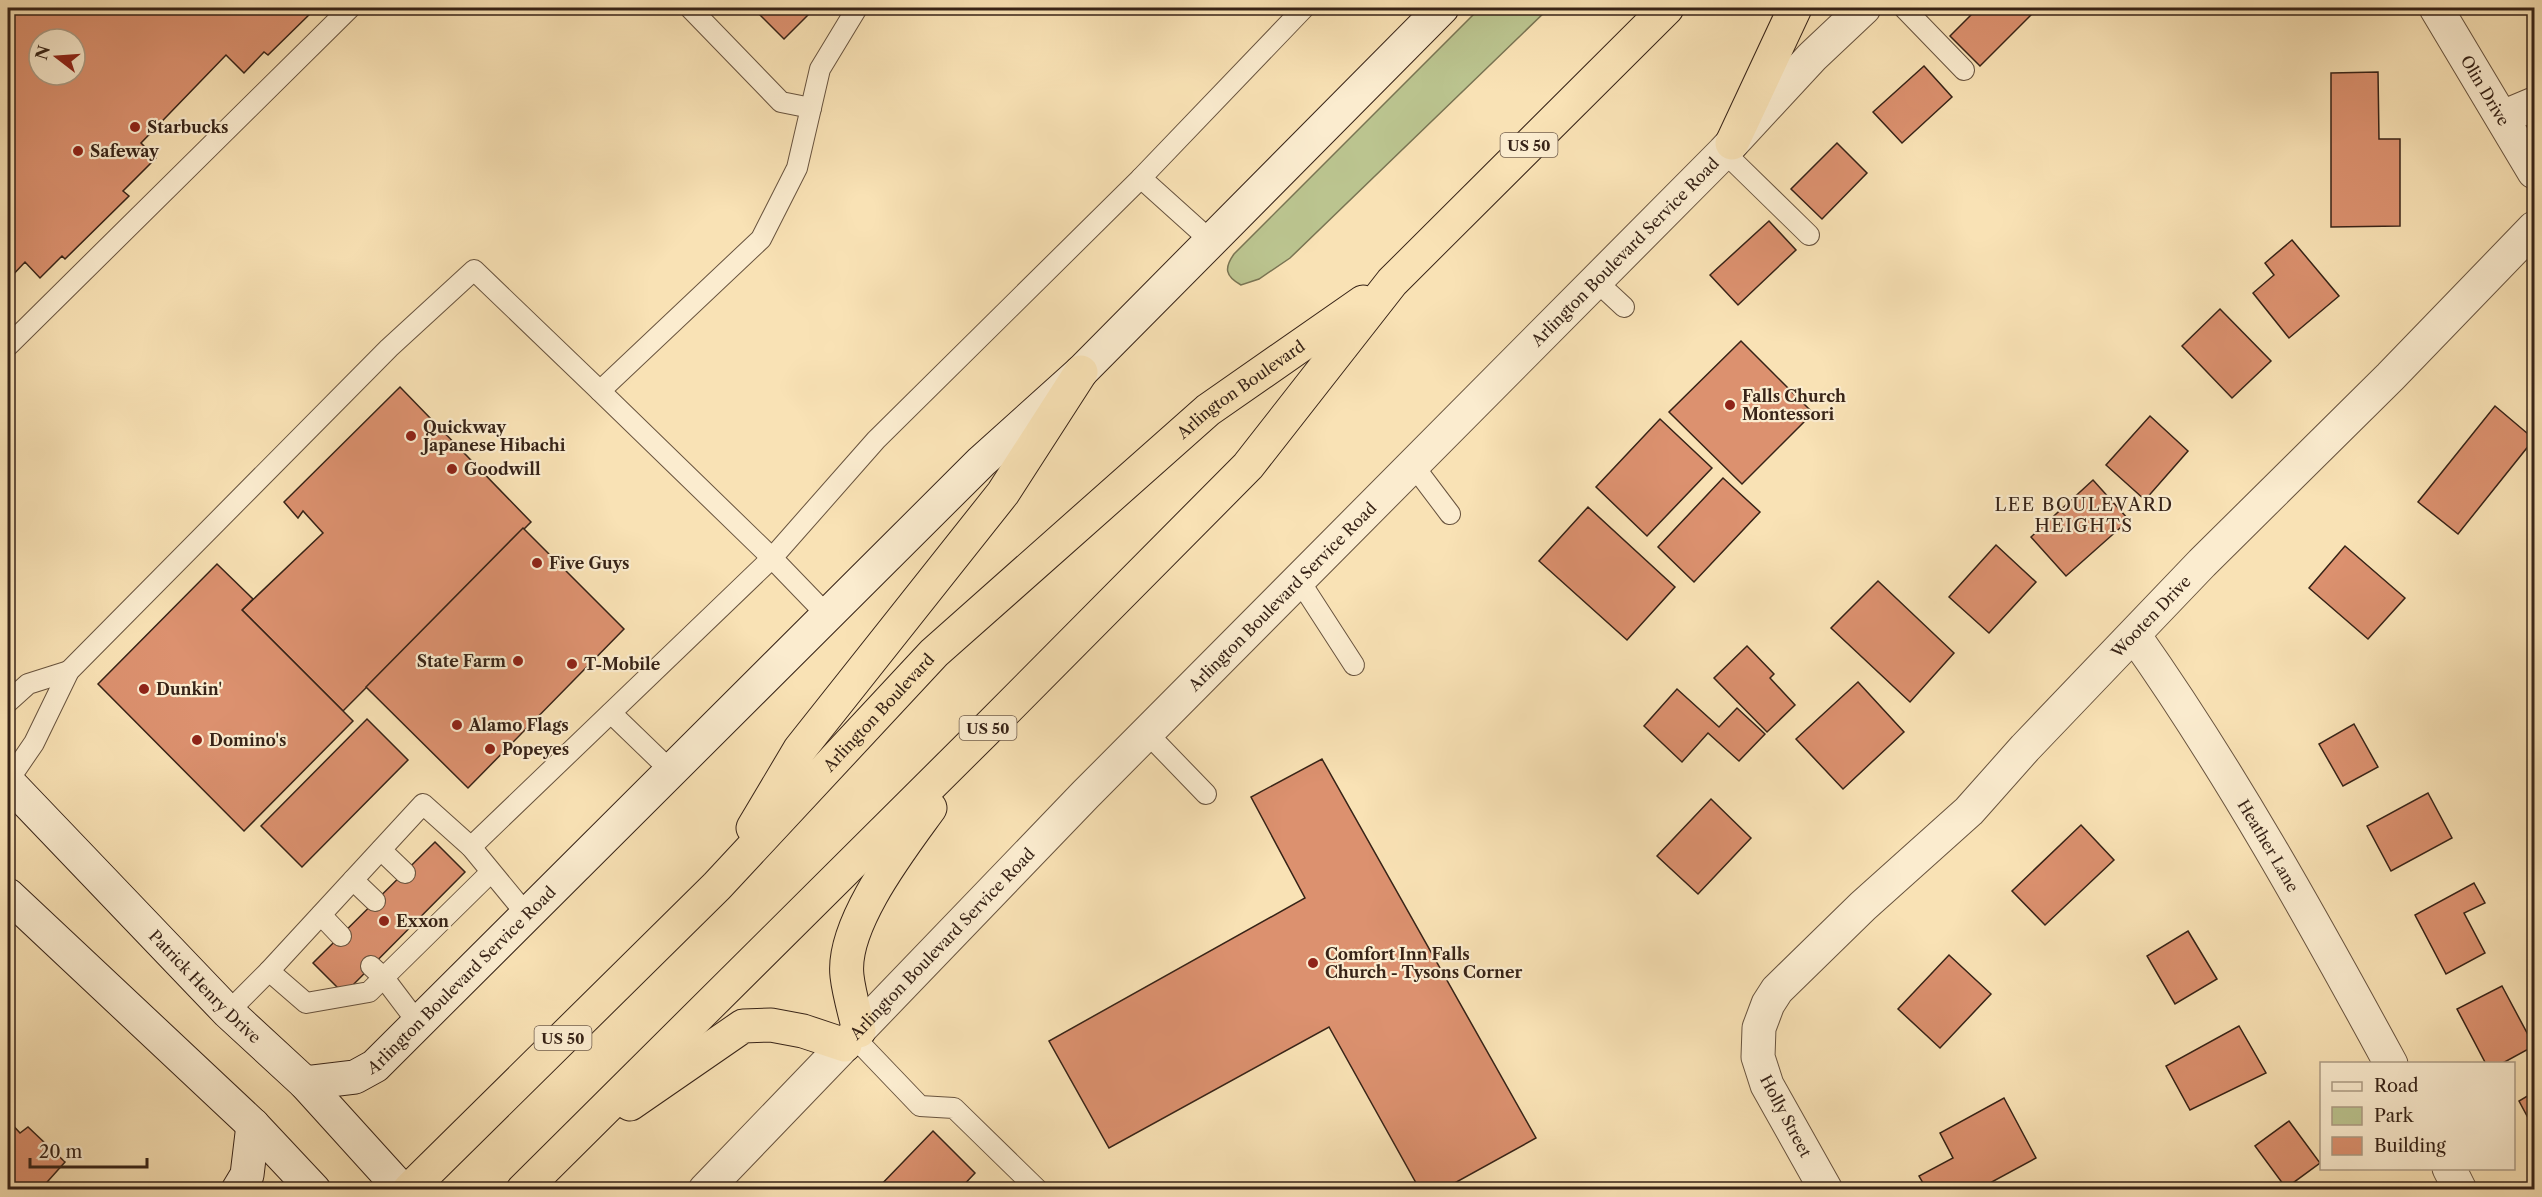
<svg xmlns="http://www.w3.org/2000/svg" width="2542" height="1197" viewBox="0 0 2542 1197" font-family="'Libre Caslon Text',serif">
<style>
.green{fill:#bbc48f;stroke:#797453;stroke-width:1.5}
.building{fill:#dc916f;stroke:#372317;stroke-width:1.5;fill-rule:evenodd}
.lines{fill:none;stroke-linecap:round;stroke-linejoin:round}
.lane-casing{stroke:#68533e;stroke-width:22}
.street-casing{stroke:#68533e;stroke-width:35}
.secondary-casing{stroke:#372317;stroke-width:35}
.highway-casing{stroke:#372317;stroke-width:35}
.lane{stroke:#fbeccf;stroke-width:20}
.street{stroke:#fbeccf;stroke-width:33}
.secondary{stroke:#fbeccf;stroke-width:33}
.highway{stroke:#f9e2b5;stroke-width:33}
.poi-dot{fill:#8f2418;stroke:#fbeccf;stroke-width:2}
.labels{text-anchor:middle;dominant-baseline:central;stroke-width:4.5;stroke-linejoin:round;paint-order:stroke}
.shield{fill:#fbeccf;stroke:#725f4e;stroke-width:1.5}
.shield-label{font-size:15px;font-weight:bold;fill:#372317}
.street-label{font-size:16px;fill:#372317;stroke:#fbeccf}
.poi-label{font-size:16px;font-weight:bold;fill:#372317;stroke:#fbeccf;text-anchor:start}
.neighbourhood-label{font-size:18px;letter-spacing:1.5px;fill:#372317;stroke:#fbeccf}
</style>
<rect width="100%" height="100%" fill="#f9e2b5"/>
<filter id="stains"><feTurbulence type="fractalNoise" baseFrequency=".00333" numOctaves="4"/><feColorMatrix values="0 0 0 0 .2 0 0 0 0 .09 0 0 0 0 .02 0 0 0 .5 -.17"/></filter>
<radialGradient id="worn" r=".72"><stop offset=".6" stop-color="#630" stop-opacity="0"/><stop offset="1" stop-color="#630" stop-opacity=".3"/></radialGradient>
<!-- green -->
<path class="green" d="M 1480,8 L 1549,8 L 1290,258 L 1259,279 L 1241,285 C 1225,276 1224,268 1234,254 Z"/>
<!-- building -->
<g class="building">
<path d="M 8,8 L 316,8 L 268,55 L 264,52 L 244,73 L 226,55 L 141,143 L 156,158 L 123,191 L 129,196 L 65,259 L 62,256 L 40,278 L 25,262 L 8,280 ZM 39,39 L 75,39 L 75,75 L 39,75 Z"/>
<polygon points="753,8 812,8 814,9 784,39"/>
<polygon points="1978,8 2038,8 1980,66 1950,36"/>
<polygon points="1924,66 1952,97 1902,143 1873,112"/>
<polygon points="2378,72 2379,139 2400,139 2400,226 2331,227 2331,73"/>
<polygon points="1837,143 1867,173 1822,219 1791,189"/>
<polygon points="1769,221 1796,250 1738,305 1710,275"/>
<polygon points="2292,240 2339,296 2289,338 2253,293 2274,275 2265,263"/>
<polygon points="2220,309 2271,361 2232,398 2182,346"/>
<polygon points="1741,341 1813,413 1742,484 1669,412"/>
<polygon points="400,387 531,522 343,711 242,610 323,533 303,511 298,518 284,502"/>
<polygon points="2495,406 2534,439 2458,534 2418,502"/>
<polygon points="2150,416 2188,451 2145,500 2106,465"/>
<polygon points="1660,419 1712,468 1647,536 1596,487"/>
<polygon points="1723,478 1760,512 1694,582 1658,547"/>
<polygon points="2093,480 2129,520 2066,576 2031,537"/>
<polygon points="1588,507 1675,587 1627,640 1539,561"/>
<polygon points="2534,527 2534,543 2528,530"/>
<polygon points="523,528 624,629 468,788 366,687"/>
<polygon points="1996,545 2036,582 1989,633 1949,597"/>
<polygon points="2345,546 2405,598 2368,639 2309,588"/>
<polygon points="217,564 253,599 242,610 353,721 244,831 98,684"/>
<polygon points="1878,581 1954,653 1910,702 1831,628"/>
<polygon points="1747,646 1774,674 1770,678 1795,705 1767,732 1714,678"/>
<polygon points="1858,682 1904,732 1843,789 1796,739"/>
<polygon points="1677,689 1719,727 1737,708 1765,734 1739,761 1708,733 1682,762 1644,726"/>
<polygon points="367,719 408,760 302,867 261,826"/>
<polygon points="2354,724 2378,767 2343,786 2319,744"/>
<polygon points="1322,759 1536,1138 1442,1190 1420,1190 1329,1027 1109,1148 1049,1041 1305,898 1251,797"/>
<polygon points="2428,793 2452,838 2391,871 2367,826"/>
<polygon points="1711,799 1751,838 1698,894 1657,856"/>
<polygon points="2081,825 2114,860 2045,925 2012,891"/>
<polygon points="435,842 465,872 344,994 313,963"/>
<polygon points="2474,883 2485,903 2464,913 2485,953 2446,974 2415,915"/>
<polygon points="2188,931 2217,979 2175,1004 2147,956"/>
<polygon points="1949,955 1991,994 1940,1048 1898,1009"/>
<polygon points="2502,986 2534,1046 2501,1064 2486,1064 2457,1009"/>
<polygon points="2239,1026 2266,1073 2190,1110 2166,1066"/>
<polygon points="2534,1092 2534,1129 2519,1101"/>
<polygon points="2004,1098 2036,1158 1977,1190 1927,1190 1919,1176 1953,1158 1940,1133"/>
<polygon points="8,1120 20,1133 28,1127 65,1162 40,1190 8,1190"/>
<polygon points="2289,1121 2320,1163 2286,1188 2255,1146"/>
<polygon points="933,1131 975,1173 959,1190 876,1190"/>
</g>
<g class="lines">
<!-- lane casing -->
<g class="lane-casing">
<g id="lane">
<polyline points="690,8 781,102 811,108"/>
<polyline points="1904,8 1964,70"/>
<polyline points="1724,152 1809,235"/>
<polyline points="1141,178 1211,241"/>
<polyline points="1596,281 1624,307"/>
<polyline points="8,346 350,8"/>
<polyline points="600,391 772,558 827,615"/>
<polyline points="1413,465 1450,514"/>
<polyline points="1299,580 1354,665"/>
<polyline points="8,702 28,684 69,671"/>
<polyline points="611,713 671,771"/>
<polyline points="1147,733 1206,794"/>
<polyline points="8,781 34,743 69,671 389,348 474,270 600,391 761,239 797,168 820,69 857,8"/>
<polyline points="471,847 772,558 876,440 1141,178 1304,8"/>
<polyline points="381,850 405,873"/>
<polyline points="491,872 369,992 306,1003 269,971 423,804 471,847 527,915"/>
<polyline points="353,880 375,901"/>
<polyline points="321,915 341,936"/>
<polyline points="371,966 384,978 418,1023"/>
<polyline points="228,1012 269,971"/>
<polyline points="853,1036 920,1106 954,1108 1038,1190"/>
</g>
</g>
<!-- street casing -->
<g class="street-casing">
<g id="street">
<path id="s1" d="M 2436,8 L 2534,172"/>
<polyline points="2503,117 2534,104"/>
<path id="s2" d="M 2134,635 C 2230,771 2311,917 2391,1064"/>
<polyline points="2449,1168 2460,1190"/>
<path id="s3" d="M 705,1190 L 1085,795 L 1724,152 L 1812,57 L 1864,8"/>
<path id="s4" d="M 1826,1190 L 1767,1085 L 1758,1057 L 1759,1028 L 1768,1004 L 1777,990 L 1863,906 L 1969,811 L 2025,748 L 2202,563 L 2390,377 L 2534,228"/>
</g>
</g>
<!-- secondary casing -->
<g class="secondary-casing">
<g id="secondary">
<path id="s5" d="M 8,782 L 228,1012 L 305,1083 L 402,1190"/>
<polyline points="8,895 253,1125 314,1190"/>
<path id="s6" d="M 305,1083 L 355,1077 L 375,1066 L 981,462 L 1081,372 L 1442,8"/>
<polyline points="238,1190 247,1175 253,1125"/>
</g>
</g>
<!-- highway casing -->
<g class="highway-casing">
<g id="highway">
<polyline points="1732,143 1795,8"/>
<polyline points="753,828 800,749 1003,493 1081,372"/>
<path d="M 859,1031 C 855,1013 849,994 847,976 C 841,925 901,848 930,808"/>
<polyline points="630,1104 743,1026 771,1025 803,1031 845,1045"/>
<path id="s7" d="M 409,1190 L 717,886 L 934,653 L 1208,410 L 1363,302"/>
<polyline points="523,1190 984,732 1248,466 1392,282 1667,8"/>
</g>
</g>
<!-- lane -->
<use href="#lane" class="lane"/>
<!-- street -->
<use href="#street" class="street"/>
<!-- secondary -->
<use href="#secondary" class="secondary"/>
<!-- highway -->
<use href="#highway" class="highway"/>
</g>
<!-- markers -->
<g class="poi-dot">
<circle cx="135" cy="127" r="6"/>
<circle cx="78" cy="151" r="6"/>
<circle cx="1730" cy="405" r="6"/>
<circle cx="411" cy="436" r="6"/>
<circle cx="452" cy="469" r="6"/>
<circle cx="537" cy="563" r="6"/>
<circle cx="518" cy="661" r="6"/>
<circle cx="572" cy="664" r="6"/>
<circle cx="144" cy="689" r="6"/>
<circle cx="457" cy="725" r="6"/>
<circle cx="197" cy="740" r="6"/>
<circle cx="490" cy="749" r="6"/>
<circle cx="384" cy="921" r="6"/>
<circle cx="1313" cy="963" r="6"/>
</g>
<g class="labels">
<!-- shield labels -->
<g class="shield">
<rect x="1500.5" y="133" width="57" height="24" rx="4.5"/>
<rect x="959.5" y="716" width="57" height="24" rx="4.5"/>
<rect x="534.5" y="1026" width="57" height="24" rx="4.5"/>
</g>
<g class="shield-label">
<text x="1529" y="145">US 50</text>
<text x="988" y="728">US 50</text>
<text x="563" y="1038">US 50</text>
</g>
<!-- street labels -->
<g class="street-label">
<text stroke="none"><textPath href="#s1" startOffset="96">Olin Drive</textPath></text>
<text stroke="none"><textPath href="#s3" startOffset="1314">Arlington Boulevard Service Road</textPath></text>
<text stroke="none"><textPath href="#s7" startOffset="1156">Arlington Boulevard</textPath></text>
<text stroke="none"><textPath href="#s3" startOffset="828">Arlington Boulevard Service Road</textPath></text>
<text stroke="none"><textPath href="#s4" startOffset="750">Wooten Drive</textPath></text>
<text stroke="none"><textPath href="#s7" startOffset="670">Arlington Boulevard</textPath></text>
<text stroke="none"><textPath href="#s2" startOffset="250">Heather Lane</textPath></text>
<text stroke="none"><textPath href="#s3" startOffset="342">Arlington Boulevard Service Road</textPath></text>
<text stroke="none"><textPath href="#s6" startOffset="195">Arlington Boulevard Service Road</textPath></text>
<text stroke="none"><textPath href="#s5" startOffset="284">Patrick Henry Drive</textPath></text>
<text transform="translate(1786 1116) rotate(62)">Holly Street</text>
</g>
<!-- poi labels -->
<g class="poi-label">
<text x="147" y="127">Starbucks</text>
<text x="90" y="151">Safeway</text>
<text x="1742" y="396">Falls Church<tspan x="1742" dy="18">Montessori</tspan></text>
<text x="423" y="427">Quickway<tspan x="423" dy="18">Japanese Hibachi</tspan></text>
<text x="464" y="469">Goodwill</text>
<text x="549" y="563">Five Guys</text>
<text x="506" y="661" text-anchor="end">State Farm</text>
<text x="584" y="664">T-Mobile</text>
<text x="156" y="689">Dunkin'</text>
<text x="469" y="725">Alamo Flags</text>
<text x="209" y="740">Domino's</text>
<text x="502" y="749">Popeyes</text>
<text x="396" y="921">Exxon</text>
<text x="1325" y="954">Comfort Inn Falls<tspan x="1325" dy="18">Church - Tysons Corner</tspan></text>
</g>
<!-- neighbourhood labels -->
<g class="neighbourhood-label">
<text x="2084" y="505">LEE BOULEVARD<tspan x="2084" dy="21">HEIGHTS</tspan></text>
</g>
</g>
<!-- margin -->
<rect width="2542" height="1197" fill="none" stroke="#f9e2b5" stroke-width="30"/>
<rect x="9" y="9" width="2524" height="1179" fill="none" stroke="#372317" stroke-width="3"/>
<rect x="15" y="15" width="2512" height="1167" fill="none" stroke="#372317" stroke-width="1.5"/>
<!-- legend -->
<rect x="2320" y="1062" width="195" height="108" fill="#fbeccf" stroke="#ad9c85" stroke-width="1.5"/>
<rect x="2332" y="1082" width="30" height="9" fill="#fbeccf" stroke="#ad9c85" stroke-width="1.5"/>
<text x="2374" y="1092" font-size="18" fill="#372317">Road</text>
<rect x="2332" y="1107" width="30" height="18" fill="#bbc48f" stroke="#ad9c85" stroke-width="1.5"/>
<text x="2374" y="1122" font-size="18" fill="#372317">Park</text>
<rect x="2332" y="1137" width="30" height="18" fill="#dc916f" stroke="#ad9c85" stroke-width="1.5"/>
<text x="2374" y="1152" font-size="18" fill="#372317">Building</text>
<!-- north arrow -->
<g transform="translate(57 57) rotate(287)"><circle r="28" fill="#fbeccf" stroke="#ad9c85" stroke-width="1.5"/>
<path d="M0-4.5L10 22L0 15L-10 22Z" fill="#8f2418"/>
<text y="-9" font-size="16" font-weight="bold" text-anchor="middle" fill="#372317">N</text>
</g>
<!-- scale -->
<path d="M30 1158v9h117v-9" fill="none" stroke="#372317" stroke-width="3"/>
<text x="39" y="1158" font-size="18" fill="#372317" stroke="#fbeccf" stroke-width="4.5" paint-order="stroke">20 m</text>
<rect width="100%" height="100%" filter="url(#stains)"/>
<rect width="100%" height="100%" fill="url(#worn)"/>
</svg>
